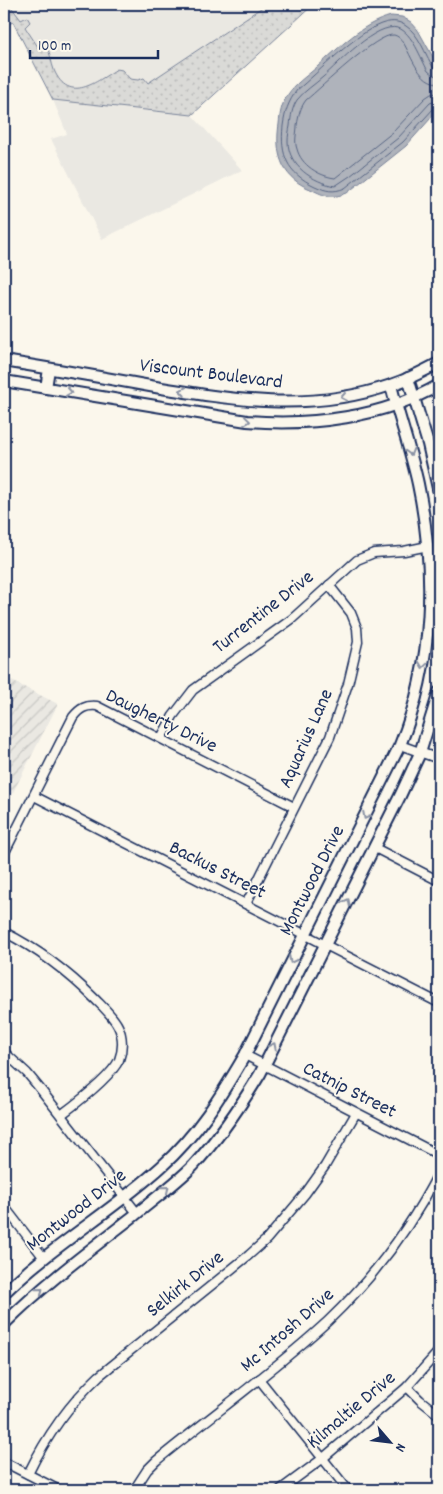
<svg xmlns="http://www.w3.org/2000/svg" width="443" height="1494" viewBox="0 0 443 1494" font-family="Dekko,sans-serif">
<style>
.built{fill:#eae8e2}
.industrial{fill:url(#industrial-furrows)}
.garden{fill:url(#garden-dots);stroke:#7a849a}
.water{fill:#afb3bb;stroke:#747e96}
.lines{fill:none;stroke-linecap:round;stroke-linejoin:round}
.shore{stroke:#566483;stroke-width:1}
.street-casing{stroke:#1b2f5e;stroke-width:11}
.secondary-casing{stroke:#1b2f5e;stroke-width:14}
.street{stroke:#fbf7ec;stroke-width:8}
.secondary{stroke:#fbf7ec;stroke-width:10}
.oneway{stroke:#8b93a5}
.labels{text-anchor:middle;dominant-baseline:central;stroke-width:4;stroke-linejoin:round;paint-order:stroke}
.street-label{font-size:20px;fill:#1b2f5e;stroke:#fbf7ec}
</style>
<defs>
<pattern id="industrial-furrows" width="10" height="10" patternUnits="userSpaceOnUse" patternTransform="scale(1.25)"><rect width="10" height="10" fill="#eae8e2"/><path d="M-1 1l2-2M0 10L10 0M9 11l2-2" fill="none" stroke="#c8c7c4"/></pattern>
<pattern id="garden-dots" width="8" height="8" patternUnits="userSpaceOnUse" patternTransform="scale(1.25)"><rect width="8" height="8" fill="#dadad7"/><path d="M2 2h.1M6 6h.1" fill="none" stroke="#babbbb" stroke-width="1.8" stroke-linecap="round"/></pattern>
</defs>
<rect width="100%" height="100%" fill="#fbf7ec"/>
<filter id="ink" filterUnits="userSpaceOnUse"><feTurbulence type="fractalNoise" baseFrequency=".02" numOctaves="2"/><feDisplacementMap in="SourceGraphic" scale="10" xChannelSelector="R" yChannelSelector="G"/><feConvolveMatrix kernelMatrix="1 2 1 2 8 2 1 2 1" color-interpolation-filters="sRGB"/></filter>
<g filter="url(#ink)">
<!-- built -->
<polygon class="built" points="4,4 314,4 192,115 242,170 102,239 51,139 67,134 53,100 13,22 4,26"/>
<!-- industrial -->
<polygon class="industrial" points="4,677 58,704 4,810"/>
<!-- garden -->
<path class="garden" d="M 4,4 L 9,4 L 21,20 L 27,17 L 30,22 L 25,27 L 40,50 L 45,46 L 47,47 C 51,55 51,62 54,70 C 69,105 97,81 117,69 L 122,70 L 130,79 L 138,80 L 144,78 L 148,83 L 267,4 L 314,4 L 192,115 L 53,100 L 13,22 L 4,26 Z"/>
<!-- water -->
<path class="water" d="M 391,16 L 402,17 L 411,22 L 418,30 L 439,68 L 439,109 L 406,146 L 347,193 C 329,200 324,195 308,188 C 280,176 275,151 279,124 C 280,114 281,105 287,96 C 294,84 307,76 317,67 C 340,47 361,24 391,16 Z"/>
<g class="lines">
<!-- shore -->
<g class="shore">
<path d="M 439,70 L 433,67 C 425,54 419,34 406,26 C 398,20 390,21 381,24 C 356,33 319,72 297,90 C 288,102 285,112 283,126 C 280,155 287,173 315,186 C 326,191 333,193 345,188 L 403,142 L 434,108 L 439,107"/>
<path d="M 439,76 L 433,75 L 428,71 C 421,59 412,32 398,28 C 376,22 338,64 323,77 C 314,85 304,91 297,100 C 292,108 291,116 290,126 C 289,131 288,136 288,141 C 288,166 313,182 335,186 L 350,176 L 398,138 L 430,103 L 439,100"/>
<path d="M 439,83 C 419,83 412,57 403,42 C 401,39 398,36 394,35 C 377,33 321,88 306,100 C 300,108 299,115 297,125 C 297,133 294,141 297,149 C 301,165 319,176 335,178 L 393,132 L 425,98 L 431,94 L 439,93"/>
</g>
<!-- street casing -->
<g class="street-casing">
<g id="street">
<polyline points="161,738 173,716 193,690 292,619 357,560 374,553 404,551 428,546"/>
<polyline points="400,745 439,759"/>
<polyline points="34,796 439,1003"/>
<polyline points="375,848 439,881"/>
<path d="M 4,854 L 73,717 C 80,708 86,705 97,706 L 294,807"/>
<polyline points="246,904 330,737 348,684 358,642 357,628 351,613 329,585"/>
<path d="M 4,932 C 38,949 69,973 96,1000 C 104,1008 113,1016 118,1026 C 123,1036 123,1049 119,1060 C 111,1077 77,1103 61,1115"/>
<polyline points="4,1052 27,1073 41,1090 137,1213"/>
<polyline points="245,1055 439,1155"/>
<polyline points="4,1206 44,1258"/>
<polyline points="259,1379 348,1490"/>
<polyline points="407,1387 420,1400 439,1415"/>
<polyline points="4,1462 59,1490"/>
<path d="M 28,1474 C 46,1437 69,1404 99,1376 L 249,1255 L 267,1239 L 305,1194 L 325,1166 L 356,1113"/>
<path d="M 134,1490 L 147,1470 L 156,1461 C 213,1414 274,1371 328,1321 C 373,1278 411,1227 439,1172"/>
<polyline points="280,1490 322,1459 407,1387 439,1351"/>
</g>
</g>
<!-- secondary casing -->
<g class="secondary-casing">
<g id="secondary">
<path d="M 4,361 C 53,369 101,377 150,386 C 232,400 309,413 391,385 C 407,380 424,371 439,363"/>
<polyline points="408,378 428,444 439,493"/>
<path d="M 4,381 L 247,421 C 312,426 382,418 439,385"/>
<polyline points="46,388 49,369"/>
<path d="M 4,1293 C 52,1246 111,1212 161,1167 C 197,1135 221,1096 245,1055 L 400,745 C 434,663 436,570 418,484 C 411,451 399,418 391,385"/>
<path d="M 4,1324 C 44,1284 90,1250 135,1215 C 154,1199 175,1184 193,1166 C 219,1138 240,1107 260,1074 L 400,796 L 420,753 L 439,692"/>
</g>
</g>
<!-- street -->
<use href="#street" class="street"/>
<!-- secondary -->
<use href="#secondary" class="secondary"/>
</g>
<!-- one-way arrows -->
<defs><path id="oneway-chevron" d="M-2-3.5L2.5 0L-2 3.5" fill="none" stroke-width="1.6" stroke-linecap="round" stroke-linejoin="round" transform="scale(1.25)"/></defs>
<g class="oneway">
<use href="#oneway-chevron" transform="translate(183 391) rotate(-170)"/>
<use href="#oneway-chevron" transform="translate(69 392) rotate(9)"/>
<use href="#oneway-chevron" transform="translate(344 397) rotate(170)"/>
<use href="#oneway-chevron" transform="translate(247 421) rotate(7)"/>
<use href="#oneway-chevron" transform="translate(410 452) rotate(75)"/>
<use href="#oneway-chevron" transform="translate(423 665) rotate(98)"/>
<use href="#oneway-chevron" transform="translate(366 816) rotate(117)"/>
<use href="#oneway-chevron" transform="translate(347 902) rotate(-63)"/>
<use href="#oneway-chevron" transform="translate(292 960) rotate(117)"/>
<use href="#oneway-chevron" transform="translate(273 1046) rotate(-63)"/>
<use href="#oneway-chevron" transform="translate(166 1189) rotate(-39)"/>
<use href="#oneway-chevron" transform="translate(40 1291) rotate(-40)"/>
</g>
</g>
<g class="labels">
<!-- street labels -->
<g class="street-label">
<text transform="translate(211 375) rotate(7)">Viscount Boulevard</text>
<text transform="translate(264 613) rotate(-38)">Turrentine Drive</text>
<text transform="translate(161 722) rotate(26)">Daugherty Drive</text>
<text transform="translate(307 739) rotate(-66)">Aquarius Lane</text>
<text transform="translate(217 871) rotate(27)">Backus Street</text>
<text transform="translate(313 881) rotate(-63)">Montwood Drive</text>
<text transform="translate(349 1091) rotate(27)">Catnip Street</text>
<text transform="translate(77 1211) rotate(-38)">Montwood Drive</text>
<text transform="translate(186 1285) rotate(-39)">Selkirk Drive</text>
<text transform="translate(288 1331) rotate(-41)">Mc Intosh Drive</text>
<text transform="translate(352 1411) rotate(-40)">Kilmaltie Drive</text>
</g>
</g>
<!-- margin -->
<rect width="443" height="1494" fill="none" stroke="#fbf7ec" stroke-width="20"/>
<rect x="10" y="10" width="423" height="1474" fill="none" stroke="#1b2f5e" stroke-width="2" filter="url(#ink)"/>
<!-- north arrow -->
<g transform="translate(390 1442) rotate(118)" stroke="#fbf7ec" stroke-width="4" paint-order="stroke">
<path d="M0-4L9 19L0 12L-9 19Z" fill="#1b2f5e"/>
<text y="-8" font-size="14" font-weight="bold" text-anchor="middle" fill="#1b2f5e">N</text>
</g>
<!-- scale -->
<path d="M30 50v8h128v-8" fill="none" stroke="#1b2f5e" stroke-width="2.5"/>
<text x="38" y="50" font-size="15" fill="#1b2f5e" stroke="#fbf7ec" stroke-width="4" paint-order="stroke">100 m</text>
</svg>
